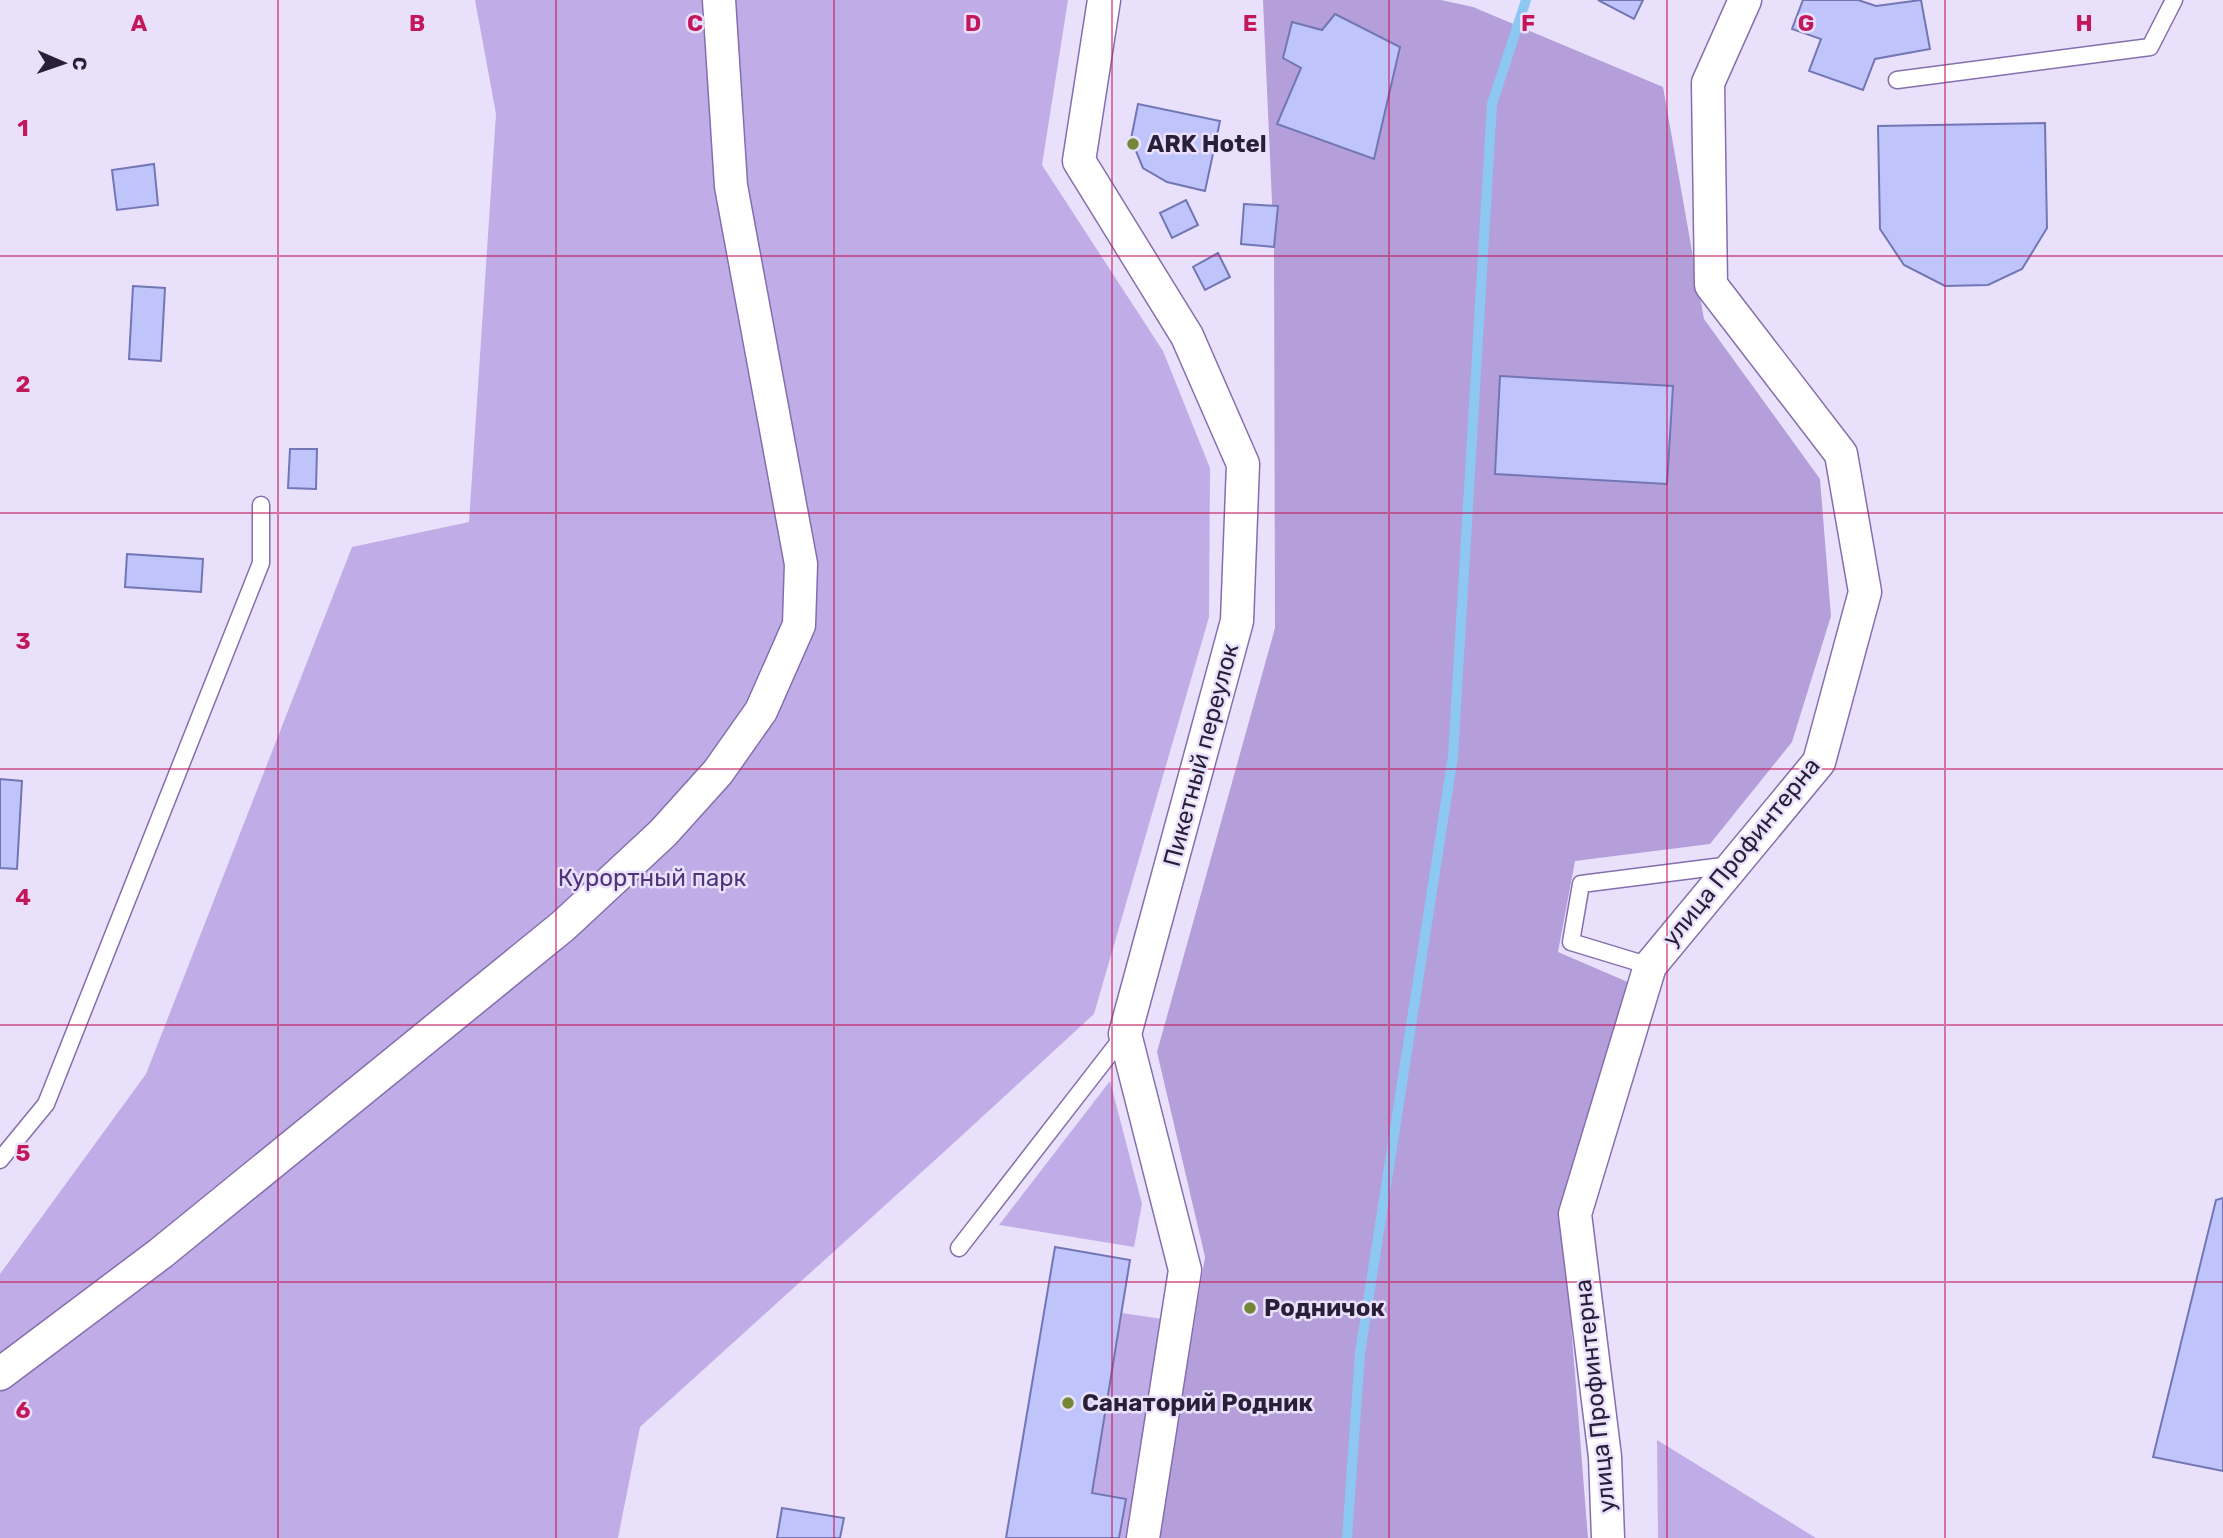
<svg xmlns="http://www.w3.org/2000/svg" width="2223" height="1538" viewBox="0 0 2223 1538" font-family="Rubik,sans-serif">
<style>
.green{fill:#c0ace6}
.forest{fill:#b49fda}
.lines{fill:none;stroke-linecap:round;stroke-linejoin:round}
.stream{stroke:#8dc8f2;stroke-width:10}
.building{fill:#bfc4fb;stroke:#7276b5;stroke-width:2}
.service-casing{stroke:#856ead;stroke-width:19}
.minor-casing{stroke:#856ead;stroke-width:35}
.service{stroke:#fff;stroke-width:16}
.minor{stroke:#fff;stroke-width:32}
.grid{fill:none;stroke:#c2185b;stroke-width:2;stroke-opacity:0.55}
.poi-dot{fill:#758636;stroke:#e9e1fc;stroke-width:2.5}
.labels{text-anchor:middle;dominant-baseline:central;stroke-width:5;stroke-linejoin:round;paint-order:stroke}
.poi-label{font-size:24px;font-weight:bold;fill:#291f39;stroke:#e9e1fc;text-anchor:start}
.street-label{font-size:24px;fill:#291f39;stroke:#e9e1fc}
.park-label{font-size:24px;fill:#51347a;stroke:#e9e1fc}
.grid-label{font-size:23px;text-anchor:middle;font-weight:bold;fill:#c2185b;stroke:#e9e1fc;stroke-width:5;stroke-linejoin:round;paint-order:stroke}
</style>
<rect width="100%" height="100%" fill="#e9e1fc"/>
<!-- green -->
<g class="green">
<polygon points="475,0 1068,0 1042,165 1163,351 1210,468 1209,617 1094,1014 945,1151 640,1427 618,1538 0,1538 0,1274 146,1074 352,547 469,522 496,114"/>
<polygon points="1110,1081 1142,1204 1134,1247 999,1225"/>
<polygon points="1122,1313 1162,1319 1127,1538 1119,1538 1126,1499 1092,1493"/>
<polygon points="1657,1440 1816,1538 1658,1538"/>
</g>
<!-- forest -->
<polygon class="forest" points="1263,0 1441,0 1473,7 1663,87 1704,319 1820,479 1831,616 1792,742 1710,844 1575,861 1558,952 1630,983 1562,1211 1588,1538 1159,1538 1205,1257 1157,1052 1275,628 1274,247"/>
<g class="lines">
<!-- stream -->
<polyline class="stream" points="1347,1538 1360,1353 1453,756 1492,104 1526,0"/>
</g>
<!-- building -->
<g class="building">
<polygon points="1598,0 1643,0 1634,19"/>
<polygon points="1803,0 1858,0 1876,6 1921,0 1930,49 1875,59 1863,90 1809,71 1821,39 1792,29"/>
<polygon points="1335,14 1400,47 1374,159 1277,124 1301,68 1283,58 1292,22 1322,30"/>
<polygon points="1138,104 1220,121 1205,191 1167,182 1143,168 1131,139"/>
<polygon points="2045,123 2047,228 2022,269 1988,285 1945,286 1904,265 1880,229 1878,126"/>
<polygon points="154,164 158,205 117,210 112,170"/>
<polygon points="1186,200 1198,225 1172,238 1160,213"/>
<polygon points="1244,204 1278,206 1274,247 1241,244"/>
<polygon points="1218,253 1230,277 1205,290 1193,267"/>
<polygon points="133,286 165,288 161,361 129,359"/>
<polygon points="1500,376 1673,386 1667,484 1495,474"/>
<polygon points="290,449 317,449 316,489 288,488"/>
<polygon points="127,554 203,559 201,592 125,587"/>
<polygon points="0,779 22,781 17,869 0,868"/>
<polygon points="2223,1198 2223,1471 2153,1457 2216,1200"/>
<polygon points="1055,1247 1130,1260 1092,1493 1126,1499 1119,1538 1006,1538"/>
<polygon points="782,1508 844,1518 840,1538 777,1538"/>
</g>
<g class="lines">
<!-- service casing -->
<g class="service-casing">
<g id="service">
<polyline points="1897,80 2150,47 2174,0"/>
<polyline points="1650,966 1571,942 1581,884 1731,865"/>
<polyline points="0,1160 46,1104 261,563 261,505"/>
<polyline points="959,1248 1125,1034"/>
</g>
</g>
<!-- minor casing -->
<g class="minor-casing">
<g id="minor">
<polyline points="1104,0 1079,161 1187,336 1243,464 1237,621 1125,1034 1185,1270 1143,1538"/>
<polyline points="0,1374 161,1253 563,926 663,833 718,772 761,711 799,625 801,564 731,186 719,0"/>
<polyline points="1608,1538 1605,1457 1575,1214 1650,966 1819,762 1865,592 1841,454 1711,285 1708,83 1745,0"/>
</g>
</g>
<!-- service -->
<use href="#service" class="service"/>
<!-- minor -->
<use href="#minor" class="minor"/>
</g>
<!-- grid -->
<path class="grid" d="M 278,0 L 278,1538M 556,0 L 556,1538M 834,0 L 834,1538M 1112,0 L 1112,1538M 1389,0 L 1389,1538M 1667,0 L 1667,1538M 1945,0 L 1945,1538M 0,256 L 2223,256M 0,513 L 2223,513M 0,769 L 2223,769M 0,1025 L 2223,1025M 0,1282 L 2223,1282"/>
<!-- markers -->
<g class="poi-dot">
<circle cx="1133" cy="144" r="7"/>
<circle cx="1250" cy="1308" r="7"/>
<circle cx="1068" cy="1403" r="7"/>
</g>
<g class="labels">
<!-- poi labels -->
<g class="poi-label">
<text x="1147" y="144">ARK Hotel</text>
<text x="1264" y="1308">Родничок</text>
<text x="1082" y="1403">Санаторий Родник</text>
</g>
<!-- street labels -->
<g class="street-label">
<text transform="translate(1201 755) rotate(-75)">Пикетный переулок</text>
<text transform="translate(1741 852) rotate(-51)">улица Профинтерна</text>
<text transform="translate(1595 1396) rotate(-96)">улица Профинтерна</text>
</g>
<!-- park labels -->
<g class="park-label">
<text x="652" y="878">Курортный парк</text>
</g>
</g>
<g class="grid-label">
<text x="139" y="31">A</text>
<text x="417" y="31">B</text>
<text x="695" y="31">C</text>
<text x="973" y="31">D</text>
<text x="1250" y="31">E</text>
<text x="1528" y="31">F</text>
<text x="1806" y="31">G</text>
<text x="2084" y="31">H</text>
<text x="23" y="136">1</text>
<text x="23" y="392">2</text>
<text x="23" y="649">3</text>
<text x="23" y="905">4</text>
<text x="23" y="1161">5</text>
<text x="23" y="1418">6</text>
</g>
<!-- north arrow -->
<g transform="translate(63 63) rotate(92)" stroke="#e9e1fc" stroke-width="5" paint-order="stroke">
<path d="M0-5L12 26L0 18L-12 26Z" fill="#291f39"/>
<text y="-10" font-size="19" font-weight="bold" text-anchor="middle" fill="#291f39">С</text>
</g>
</svg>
